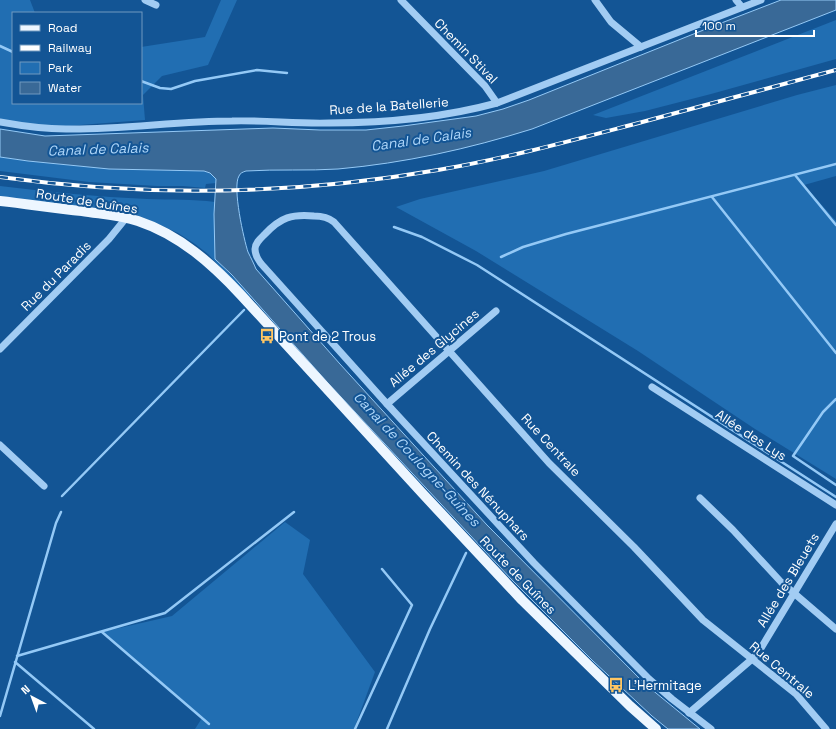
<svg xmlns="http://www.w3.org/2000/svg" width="836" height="729" viewBox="0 0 836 729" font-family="'Space Grotesk',sans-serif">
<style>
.green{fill:#216eb2}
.water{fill:#396997;stroke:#94c9f6}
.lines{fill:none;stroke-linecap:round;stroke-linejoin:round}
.stream{stroke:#94c9f6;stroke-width:2.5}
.minor{stroke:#a2ccf3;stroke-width:7}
.major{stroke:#edf6ff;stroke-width:10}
.rail-casing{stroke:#fff;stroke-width:4}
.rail{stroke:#135595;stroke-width:2.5;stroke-dasharray:8;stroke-linecap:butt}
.labels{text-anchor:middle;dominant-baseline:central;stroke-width:4;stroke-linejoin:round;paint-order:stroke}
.street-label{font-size:13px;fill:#fff;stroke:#135595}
.poi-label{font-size:13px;fill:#fff;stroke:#135595;text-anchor:start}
.water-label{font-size:14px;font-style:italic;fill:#aed6f9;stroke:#135595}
</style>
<rect width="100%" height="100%" fill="#135595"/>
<!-- green -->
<g class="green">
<polygon points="0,0 30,0 35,13 13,13 13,103 141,103 141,47 205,37 221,0 237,0 208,65 162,76 143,95 145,120 67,126 39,125 0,120"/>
<polygon points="836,20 836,59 711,94 645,111 606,118 593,115"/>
<polygon points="836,85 836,176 804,185 836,221 836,479 755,429 638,351 476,251 396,207 420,199 544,171 797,95"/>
<polygon points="0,157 28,161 109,169 204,171 210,173 217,179 216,183 206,184 205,188 183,186 157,186 89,182 0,171"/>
<path d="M 0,186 C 49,192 98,197 147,199 C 170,200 193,199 215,202 L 215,259 L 252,297 L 248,297 L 208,254 L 195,244 L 178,233 L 142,217 L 115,210 L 0,197 Z"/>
<polygon points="285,522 310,540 303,574 375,672 354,729 195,729 202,718 102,632 172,616"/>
</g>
<!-- water -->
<path class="water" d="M 781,0 L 836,0 L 836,10 L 532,129 C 468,149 405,163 338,169 C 308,171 277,169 246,171 C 243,172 240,173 239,176 C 232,187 244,240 248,252 C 251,258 254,264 256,269 L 340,364 L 487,525 L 645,684 L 700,729 L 668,729 L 652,716 L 593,661 L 512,580 L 327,382 L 232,275 L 215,259 L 214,214 L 216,179 L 210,173 L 204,171 L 109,169 L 28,161 L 0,157 L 0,129 L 45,136 L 273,128 L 320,130 L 366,130 L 403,126 L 476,116 L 503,109 L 529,100 L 711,27 Z"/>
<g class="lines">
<!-- stream -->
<g class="stream">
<polyline points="0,46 13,52"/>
<polyline points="141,81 160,88 171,89 195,81 257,70 287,73"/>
<polyline points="795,175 836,225"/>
<polyline points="712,197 836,353"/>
<polyline points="394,227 422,237 477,265 836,497"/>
<polyline points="501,257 523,247 566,234 836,164"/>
<polyline points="836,399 823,412 793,456 836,485"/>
<polyline points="62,496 244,310"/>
<polyline points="102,632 209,724"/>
<polyline points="17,656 165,613 294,512"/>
<polyline points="15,662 94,729"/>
<polyline points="0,716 56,523 61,512"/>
<polyline points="355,729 412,605 382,569"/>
<polyline points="387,729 430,629 466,553"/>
</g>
<!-- minor -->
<g class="minor">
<polyline points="145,0 156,5"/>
<polyline points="401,0 485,86 497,103"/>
<polyline points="595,0 611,22 641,47"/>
<polyline points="736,0 742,7"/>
<path d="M 0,122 C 22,126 44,129 66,129 C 121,130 177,121 232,121 C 264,120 297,124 329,123 C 385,123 442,118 497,103 L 761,0"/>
<polyline points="0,349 109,239 126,218"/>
<polyline points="652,387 836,505"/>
<polyline points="387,404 496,311"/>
<polyline points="0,445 44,486"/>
<polyline points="700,498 733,530 781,582 836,629"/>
<polyline points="689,713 751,660 758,653 836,524"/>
<path d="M 711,729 L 672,699 L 649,679 L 534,563 L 387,404 L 265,268 C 260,263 255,256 255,249 C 255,243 261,238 265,234 C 281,217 292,214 314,216 C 322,216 328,217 334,222 L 549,463 L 634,547 L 703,620 L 796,694 L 826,729"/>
</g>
<!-- major -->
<path class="major" d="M 0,201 C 27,204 54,208 82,211 C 100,214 120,215 138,221 C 180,235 212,264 241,295 L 423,494 L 522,600 L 630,706 L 656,729"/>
<!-- rail casing -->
<g class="rail-casing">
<path id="rail" d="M 0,177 C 145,197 294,195 438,170 C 509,158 577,139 646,121 C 709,104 773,87 836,70"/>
</g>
<!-- rail -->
<use href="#rail" class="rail"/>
</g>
<!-- icons -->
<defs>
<g id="bus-bare" transform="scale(1.2)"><path d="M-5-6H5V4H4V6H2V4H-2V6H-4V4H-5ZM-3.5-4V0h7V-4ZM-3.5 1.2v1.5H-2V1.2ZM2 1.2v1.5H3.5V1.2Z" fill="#ffc663" stroke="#135595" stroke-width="2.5" paint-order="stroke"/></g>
</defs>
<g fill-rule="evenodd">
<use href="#bus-bare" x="267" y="336"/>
<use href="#bus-bare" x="616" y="685"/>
</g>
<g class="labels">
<!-- street labels -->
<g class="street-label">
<text transform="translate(466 51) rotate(46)">Chemin Stival</text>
<text transform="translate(389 106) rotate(-4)">Rue de la Batellerie</text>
<text transform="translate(87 201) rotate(9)">Route de Guînes</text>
<text transform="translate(56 276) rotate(-45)">Rue du Paradis</text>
<text transform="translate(434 348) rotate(-40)">Allée des Glycines</text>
<text transform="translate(751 435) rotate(33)">Allée des Lys</text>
<text transform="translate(551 445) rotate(47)">Rue Centrale</text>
<text transform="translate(478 486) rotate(47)">Chemin des Nénuphars</text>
<text transform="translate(518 575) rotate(46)">Route de Guînes</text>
<text transform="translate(788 580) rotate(-59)">Allée des Bleuets</text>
<text transform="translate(782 670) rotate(40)">Rue Centrale</text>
</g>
<!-- poi labels -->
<g class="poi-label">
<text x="279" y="336">Pont de 2 Trous</text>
<text x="628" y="685">L'Hermitage</text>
</g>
<!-- water labels -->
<g class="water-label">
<text transform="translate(421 139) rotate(-8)">Canal de Calais</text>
<text transform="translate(98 149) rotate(-2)">Canal de Calais</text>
<text transform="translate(417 459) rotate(47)">Canal de Coulogne-Guînes</text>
</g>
</g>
<!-- legend -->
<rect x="12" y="12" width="130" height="92" fill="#135595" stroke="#7199bf"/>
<rect x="20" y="25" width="20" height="6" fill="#edf6ff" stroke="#7199bf"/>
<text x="48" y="32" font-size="12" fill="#ffffff">Road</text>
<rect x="20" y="45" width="20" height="6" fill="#ffffff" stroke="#7199bf"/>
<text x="48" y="52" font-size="12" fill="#ffffff">Railway</text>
<rect x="20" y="62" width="20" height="12" fill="#216eb2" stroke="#7199bf"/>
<text x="48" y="72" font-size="12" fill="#ffffff">Park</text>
<rect x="20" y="82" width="20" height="12" fill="#396997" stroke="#7199bf"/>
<text x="48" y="92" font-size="12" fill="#ffffff">Water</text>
<!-- north arrow -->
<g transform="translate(32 697) rotate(319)" stroke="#135595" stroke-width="3" paint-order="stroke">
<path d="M0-3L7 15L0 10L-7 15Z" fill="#ffffff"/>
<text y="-6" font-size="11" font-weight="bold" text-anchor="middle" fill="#ffffff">N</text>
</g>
<!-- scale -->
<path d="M696 30v6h118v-6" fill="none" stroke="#ffffff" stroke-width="2"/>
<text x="702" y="30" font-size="12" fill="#ffffff" stroke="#135595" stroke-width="3" paint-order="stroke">100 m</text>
</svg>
